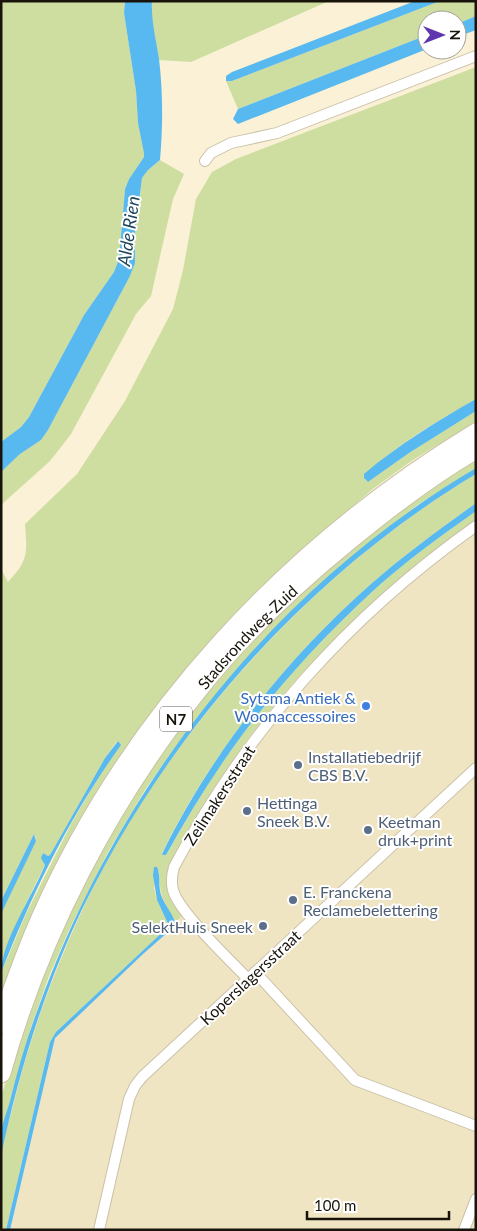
<svg xmlns="http://www.w3.org/2000/svg" width="477" height="1231" viewBox="0 0 477 1231" font-family="Lato,sans-serif">
<style>
.built{fill:#f0e5c3}
.green{fill:#cedea0}
.water{fill:#58b9f0}
.lines{fill:none;stroke-linecap:round;stroke-linejoin:round}
.street-casing{stroke:#cac1a8;stroke-width:12}
.highway-casing{stroke:#cac1a8;stroke-width:21}
.street{stroke:#fff;stroke-width:10}
.highway{stroke:#fff;stroke-width:19}
.shop-dot{fill:#3f7fe0;stroke:#fff;stroke-width:2}
.service-dot{fill:#5c6f8a;stroke:#fff;stroke-width:2}
.labels{text-anchor:middle;dominant-baseline:central;stroke-width:4;stroke-linejoin:round;paint-order:stroke}
.shield{fill:#fff;stroke:#5d5a54;stroke-width:1}
.shield-label{font-size:15px;font-weight:bold;fill:#18140b}
.street-label{font-size:16px;fill:#18140b;stroke:#fff}
.shop-label{font-size:16px;fill:#366cbe;stroke:#fff;text-anchor:end}
.service-label{font-size:16px;fill:#4e5e75;stroke:#fff;text-anchor:start}
.water-label{font-size:18px;font-style:italic;fill:#1d465d;stroke:#fff}
</style>
<rect width="100%" height="100%" fill="#faf1d6"/>
<!-- built -->
<polygon class="built" points="476,507 476,1230 8,1230 54,1037 171,927 158,893 281,682"/>
<!-- green -->
<g class="green">
<polygon points="1,1 125,1 124,13 136,91 138,123 144,146 144,157 129,179 125,189 119,259 114,272 84,315 29,417 21,427 1,442"/>
<polygon points="152,1 329,1 191,62 159,60 152,21"/>
<polygon points="440,1 476,1 476,16 457,24 457,20 427,20 427,35 238,109 226,81 232,81"/>
<path d="M 476,67 L 476,399 C 440,420 390,447 364,478 L 368,482 L 409,453 L 476,411 L 476,421 L 413,460 L 374,488 L 317,537 L 247,603 L 194,663 L 1,999 L 1,973 L 26,914 L 71,824 L 106,764 L 120,745 L 117,741 L 105,758 L 50,855 L 48,856 L 43,853 L 42,855 L 45,865 L 23,909 L 1,962 L 1,914 L 36,838 L 34,834 L 1,901 L 1,569 L 8,582 C 29,560 27,553 25,524 L 77,474 L 125,401 L 173,309 L 183,270 L 196,199 L 212,172 L 236,159 Z"/>
<polygon points="160,160 184,174 173,199 151,296 136,314 71,434 50,461 1,505 1,472 20,454 41,440 48,430 130,276 135,262 135,235 142,178 148,170"/>
<polygon points="476,459 476,468 416,506 327,578 198,716 170,754 145,790 108,852 69,930 49,976 31,1027 1,1134 1,1097 5,1084 15,1049 45,965 84,879 164,747 232,661 286,605 385,519"/>
<path d="M 476,474 L 476,503 C 440,529 404,555 371,584 C 287,658 211,753 162,853 L 166,855 C 187,819 208,782 232,749 C 273,691 322,638 374,590 C 406,561 441,536 476,511 L 476,521 C 383,586 288,675 226,771 C 218,784 213,799 206,812 C 194,838 181,864 168,890 L 172,900 L 183,915 L 176,921 C 163,903 159,891 159,870 L 154,888 L 157,900 L 169,926 L 56,1032 L 50,1042 L 6,1230 L 1,1230 C 1,1205 0,1179 1,1155 C 3,1140 8,1125 12,1110 C 20,1076 30,1044 41,1011 C 64,947 92,884 127,825 C 214,685 334,559 476,474 Z"/>
</g>
<!-- water -->
<g class="water">
<path d="M 125,1 L 152,1 C 151,21 156,39 159,59 C 163,92 163,126 160,160 L 148,170 L 142,178 L 135,234 L 135,263 L 130,276 L 48,430 L 41,440 L 20,454 L 1,472 L 1,442 L 21,427 L 29,417 L 84,315 L 114,272 L 119,259 L 125,189 L 129,179 L 144,157 L 144,153 L 138,123 L 136,91 L 124,13 Z"/>
<polygon points="415,1 440,1 232,81 226,81 226,76 232,72"/>
<polygon points="476,16 476,30 457,37 457,24"/>
<polygon points="427,35 427,49 238,124 233,119 238,109"/>
<path d="M 476,399 L 476,411 L 409,453 L 368,482 L 364,478 L 364,474 C 398,445 437,421 476,399 Z"/>
<path d="M 476,468 L 476,474 C 301,579 156,746 72,931 C 40,1003 17,1080 1,1156 C 1,1149 1,1142 1,1135 C 2,1123 7,1112 10,1101 C 18,1069 27,1037 39,1006 C 119,785 273,588 476,468 Z"/>
<path d="M 476,503 L 476,511 C 441,536 406,561 374,590 C 322,638 273,691 232,749 C 208,783 186,819 166,855 L 163,855 L 162,854 C 211,753 287,658 371,584 C 404,555 440,529 476,503 Z"/>
<path d="M 118,741 L 121,745 C 71,814 32,893 1,973 C 1,942 33,895 45,865 L 41,858 L 43,853 L 48,856 L 50,855 L 105,758 Z"/>
<polygon points="34,834 36,841 1,914 1,901"/>
<path d="M 154,867 L 157,867 C 161,876 158,886 161,895 C 165,906 174,915 176,925 L 143,954 L 55,1038 L 10,1230 L 6,1230 L 50,1042 L 56,1032 L 169,926 L 157,900 L 153,875 Z"/>
</g>
<g class="lines">
<!-- street casing -->
<g class="street-casing">
<g id="street">
<polyline points="205,161 211,153 231,143 277,133 476,56"/>
<polyline points="255,972 355,1080 476,1126"/>
<path d="M 247,978 C 230,960 178,911 173,890 C 171,882 172,874 174,867 C 246,731 350,615 476,526"/>
<polyline points="99,1230 129,1099 135,1086 142,1077 476,768"/>
<polyline points="464,1230 476,1199"/>
</g>
</g>
<!-- highway casing -->
<g class="highway-casing">
<g id="highway">
<path d="M 1,1024 C 13,988 26,952 41,918 C 131,716 287,548 476,433"/>
<path id="s1" d="M 1,1073 C 40,933 109,801 199,688 C 242,634 294,585 348,541 C 388,508 431,475 476,449"/>
</g>
</g>
<!-- street -->
<use href="#street" class="street"/>
<!-- highway -->
<use href="#highway" class="highway"/>
</g>
<!-- markers -->
<circle class="shop-dot" cx="366" cy="706" r="5"/>
<g class="service-dot">
<circle cx="298" cy="765" r="5"/>
<circle cx="247" cy="811" r="5"/>
<circle cx="368" cy="830" r="5"/>
<circle cx="293" cy="900" r="5"/>
<circle cx="263" cy="926" r="5"/>
</g>
<g class="labels">
<!-- shield labels -->
<rect class="shield" x="160" y="706.5" width="32" height="25" rx="4"/>
<g class="shield-label">
<text x="176" y="719">N7</text>
</g>
<!-- street labels -->
<g class="street-label">
<text stroke="none"><textPath href="#s1" startOffset="506">Stadsrondweg-Zuid</textPath></text>
<text transform="translate(219 795) rotate(-57)">Zeilmakersstraat</text>
<text transform="translate(250 977) rotate(-43)">Koperslagersstraat</text>
</g>
<!-- shop labels -->
<g class="shop-label">
<text x="356" y="697">Sytsma Antiek &amp;<tspan x="356" dy="18">Woonaccessoires</tspan></text>
</g>
<!-- service labels -->
<g class="service-label">
<text x="308" y="756">Installatiebedrijf<tspan x="308" dy="18">CBS B.V.</tspan></text>
<text x="257" y="802">Hettinga<tspan x="257" dy="18">Sneek B.V.</tspan></text>
<text x="378" y="821">Keetman<tspan x="378" dy="18">druk+print</tspan></text>
<text x="303" y="891">E. Franckena<tspan x="303" dy="18">Reclamebelettering</tspan></text>
<text x="253" y="926" text-anchor="end">SelektHuis Sneek</text>
</g>
<!-- water labels -->
<g class="water-label">
<text transform="translate(128 231) rotate(-82)">Alde Rien</text>
</g>
</g>
<!-- border -->
<rect width="477" height="1231" fill="none" stroke="#18140b" stroke-width="5"/>
<!-- north arrow -->
<g transform="translate(442 35) rotate(90)"><circle r="24" fill="#ffffff" stroke="#a3a19d"/>
<path d="M0-4L9 19L0 12L-9 19Z" fill="#5f36ae"/>
<text y="-8" font-size="14" font-weight="bold" text-anchor="middle" fill="#18140b">N</text>
</g>
<!-- scale -->
<path d="M307 1211v8h142v-8" fill="none" stroke="#18140b" stroke-width="2.5"/>
<text x="314" y="1211" font-size="15" fill="#18140b" stroke="#ffffff" stroke-width="4" paint-order="stroke">100 m</text>
</svg>
